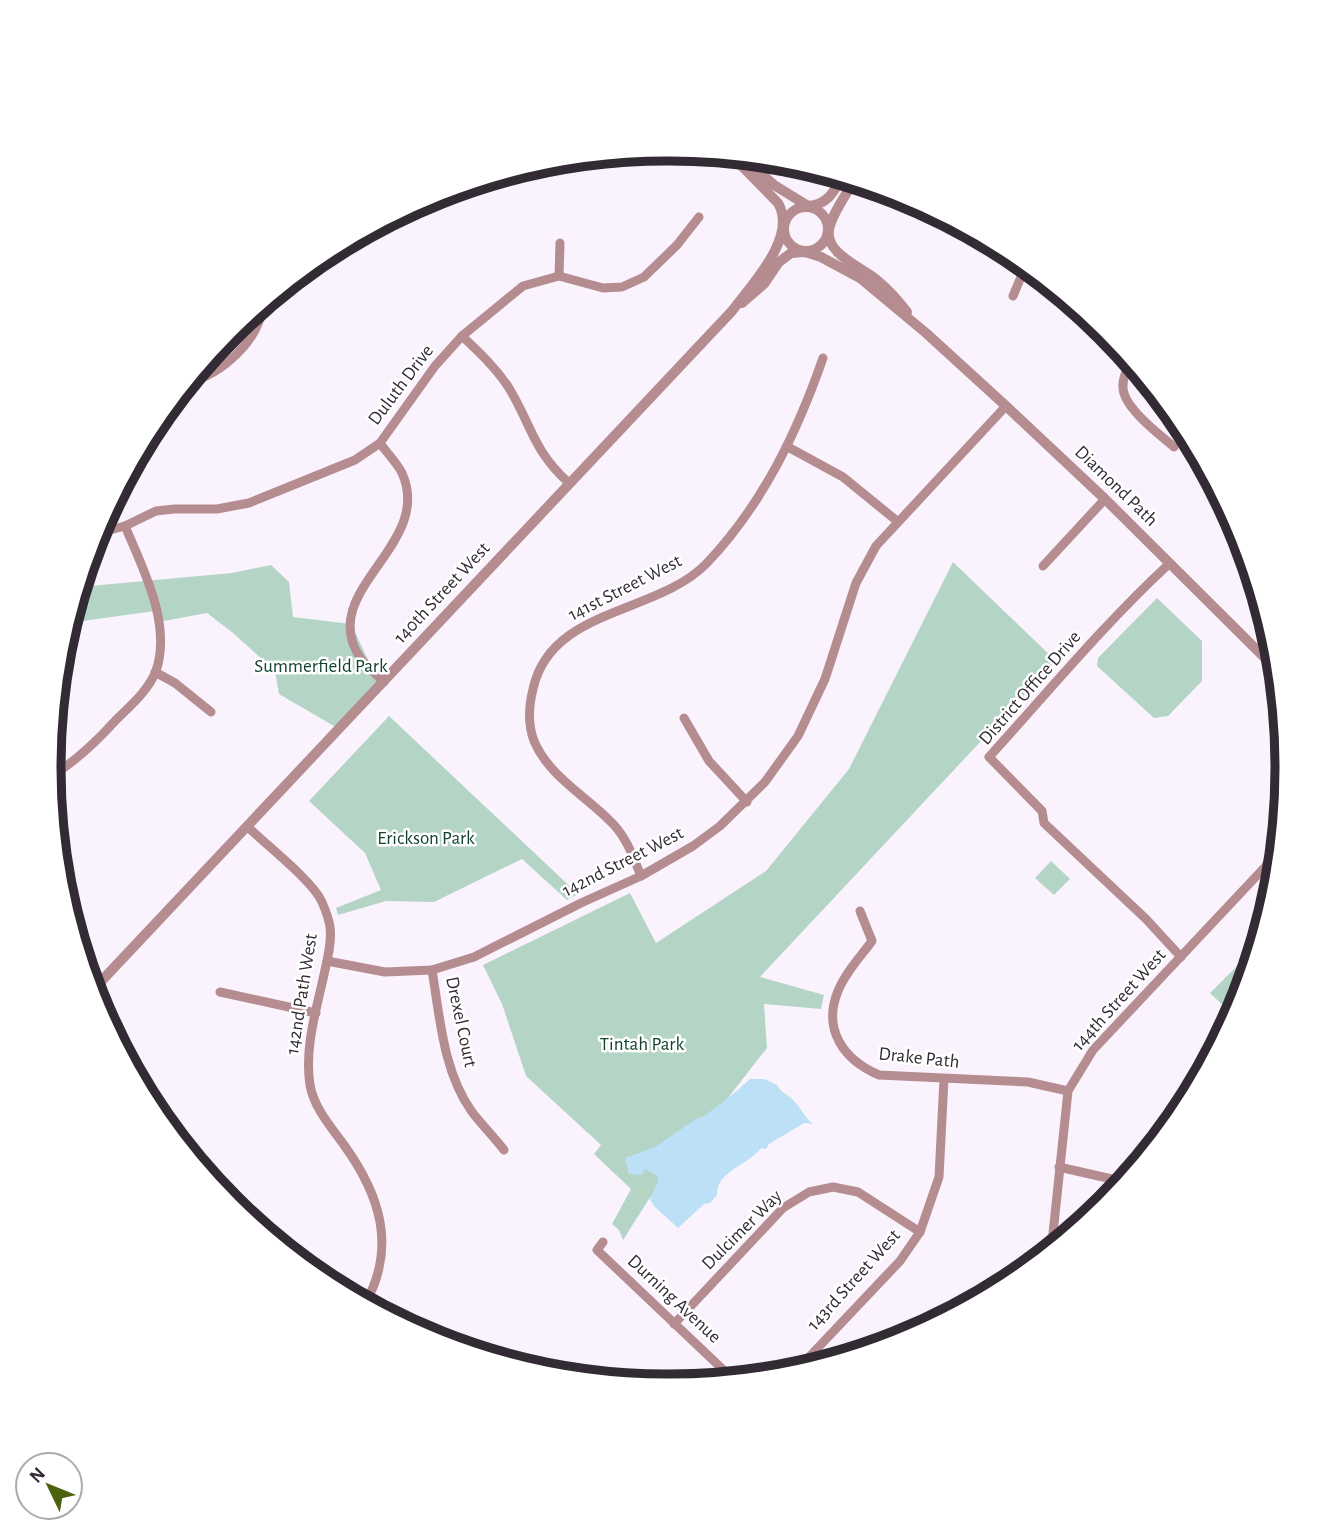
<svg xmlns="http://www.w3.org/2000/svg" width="1336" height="1535" viewBox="0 0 1336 1535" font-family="'Alegreya Sans',sans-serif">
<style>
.green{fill:#b4d5c5}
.water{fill:#bce0f5}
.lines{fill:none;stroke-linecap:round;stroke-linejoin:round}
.minor{stroke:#b58d90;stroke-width:9}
.tertiary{stroke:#b58d90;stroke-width:10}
.labels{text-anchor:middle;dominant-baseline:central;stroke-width:5;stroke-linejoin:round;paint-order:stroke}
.street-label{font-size:19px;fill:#322b34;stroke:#fff}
.park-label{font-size:19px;fill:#124330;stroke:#fff}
.rim{fill:none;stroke:#322b34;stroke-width:9}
</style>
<rect width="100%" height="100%" fill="#faf3fd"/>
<!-- green -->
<g class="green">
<polygon points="953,562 1056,661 760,977 824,995 821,1009 764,1004 767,1048 649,1199 623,1240 619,1230 612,1224 631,1189 594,1154 601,1145 526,1076 502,1004 483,965 630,893 656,943 766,871 849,769"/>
<polygon points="271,565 289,582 293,617 351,624 374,672 384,682 339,729 279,694 275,671 233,633 207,613 158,622 155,611 68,623 79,587 232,573"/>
<polygon points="1157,598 1202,641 1202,681 1168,716 1154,718 1097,666 1098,658"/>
<polygon points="389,716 578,894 567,900 522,859 434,902 386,901 338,915 336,908 381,890 365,853 309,801"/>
<polygon points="1051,861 1070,879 1054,895 1035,878"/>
<polygon points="1241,962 1250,971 1240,1005 1234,1016 1210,993"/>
</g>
<!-- water -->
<path class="water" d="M 750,1079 L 764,1079 L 777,1085 C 781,1093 788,1094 794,1101 C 802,1109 804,1117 813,1124 L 804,1123 L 769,1144 L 766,1149 L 761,1148 C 749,1165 716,1171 717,1195 L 710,1203 L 704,1204 L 678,1228 L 654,1206 L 650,1199 L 658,1181 L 658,1176 L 645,1169 L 641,1175 L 629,1174 L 625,1158 L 655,1147 L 699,1117 L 703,1117 C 719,1105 735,1093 750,1079 Z"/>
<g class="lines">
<!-- minor -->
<g class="minor">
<polyline points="559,276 560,243"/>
<polyline points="1013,296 1026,265"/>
<path d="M 462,336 C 479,352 496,368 509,388 C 532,426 533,451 569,483"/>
<path d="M 1131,361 C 1127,369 1122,379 1123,388 C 1124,408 1159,434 1174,447"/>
<path d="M 187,383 C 221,375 261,340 263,303"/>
<path d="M 380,443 C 387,453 397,463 402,473 C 435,546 314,591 361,659 C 367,667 376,674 384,682"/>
<polyline points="788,447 843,477 897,521"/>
<polyline points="95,534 125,526 156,511 174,509 217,509 249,503 355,460 380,443 435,366 462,336 523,286 559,276 603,288 622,287 644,277 677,245 699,217"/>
<path d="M 1170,563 C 1105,623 1048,692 989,757 L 1042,811 L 1044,823 L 1146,919 L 1181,957"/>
<polyline points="1043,566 1105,499"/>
<polyline points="155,672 175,683 211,712"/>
<polyline points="684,718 709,761 747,802"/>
<path d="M 50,777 C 75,762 96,742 115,721 C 130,706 148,691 156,671 C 172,624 143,569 125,526"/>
<polyline points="1284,797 1280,773 1285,743"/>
<path d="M 247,826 C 266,845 312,880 322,902 C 325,909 329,920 330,927 C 332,940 328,957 325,970 C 317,1008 304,1047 310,1085 C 314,1108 331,1127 344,1145 C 380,1195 397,1247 365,1304"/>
<path d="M 641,876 C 634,859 627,839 614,825 C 588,797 549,777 534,741 C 528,725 529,705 533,689 C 551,607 657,615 707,563 C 762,505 797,433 823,358"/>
<path d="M 860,911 L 872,941 C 861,956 845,973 838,991 C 822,1030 844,1060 879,1075 L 1028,1082 L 1068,1091"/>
<polyline points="327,961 385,972 432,970 474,957 581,903 641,876 693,846 720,826 765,782 798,736 825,679 856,583 876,546 1006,406"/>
<path d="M 432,970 C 440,1018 443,1071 472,1112 C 482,1125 494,1137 504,1150"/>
<polyline points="220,992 316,1013"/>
<polyline points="1059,1167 1125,1182"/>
<polyline points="603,1242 597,1250 734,1380"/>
<polyline points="1048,1252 1052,1243 1068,1091 1093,1050 1265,867 1279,845"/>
<polyline points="674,1324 783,1208 809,1192 833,1187 858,1192 920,1232"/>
<polyline points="794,1373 900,1261 920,1232 939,1177 944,1079"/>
</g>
<!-- tertiary -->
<g class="tertiary">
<path d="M 746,160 L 774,185 L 808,206 C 827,205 834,192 842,177"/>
<path d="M 854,180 C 847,194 831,215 829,230 C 825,254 862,267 877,280 C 888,289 898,300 907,312"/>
<circle cx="806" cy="229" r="22"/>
<polyline points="742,303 764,284 779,262 791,253 805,252 821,257 860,278 926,333 1006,406 1105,499 1277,670"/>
<path d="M 92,991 L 732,311 C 752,284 798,237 778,203 L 731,155"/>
</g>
</g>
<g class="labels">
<!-- street labels -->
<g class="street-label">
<text transform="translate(401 385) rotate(-53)">Duluth Drive</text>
<text transform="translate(1116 486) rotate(44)">Diamond Path</text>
<text transform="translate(625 588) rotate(-27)">141st Street West</text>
<text transform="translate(442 593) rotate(-47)">140th Street West</text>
<text transform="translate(1030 688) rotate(-49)">District Office Drive</text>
<text transform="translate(623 862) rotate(-27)">142nd Street West</text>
<text transform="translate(302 994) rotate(-81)">142nd Path West</text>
<text transform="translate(1119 1000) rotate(-48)">144th Street West</text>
<text transform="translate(461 1022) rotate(78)">Drexel Court</text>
<text transform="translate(919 1058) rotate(6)">Drake Path</text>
<text transform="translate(742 1230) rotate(-45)">Dulcimer Way</text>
<text transform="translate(854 1280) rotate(-48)">143rd Street West</text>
<text transform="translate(674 1299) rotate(43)">Durning Avenue</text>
</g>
<!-- park labels -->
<g class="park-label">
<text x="321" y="666">Summerfield Park</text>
<text x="426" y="838">Erickson Park</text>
<text x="642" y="1044">Tintah Park</text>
</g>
</g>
<!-- crop -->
<path d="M0 0H1336V1535H0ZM667 161H669A606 606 0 0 1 1275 767V768A606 606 0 0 1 669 1374H667A606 606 0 0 1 61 768V767A606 606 0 0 1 667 161Z" fill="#fff" fill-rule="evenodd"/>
<path class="rim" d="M667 161H669A606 606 0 0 1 1275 767V768A606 606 0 0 1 669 1374H667A606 606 0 0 1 61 768V767A606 606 0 0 1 667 161Z"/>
<!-- north arrow -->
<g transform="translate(49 1486) rotate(313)"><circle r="33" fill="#ffffff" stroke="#adaaae" stroke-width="2"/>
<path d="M0-5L12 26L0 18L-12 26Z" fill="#4c620f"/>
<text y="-10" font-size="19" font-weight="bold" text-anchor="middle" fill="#322b34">N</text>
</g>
</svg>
